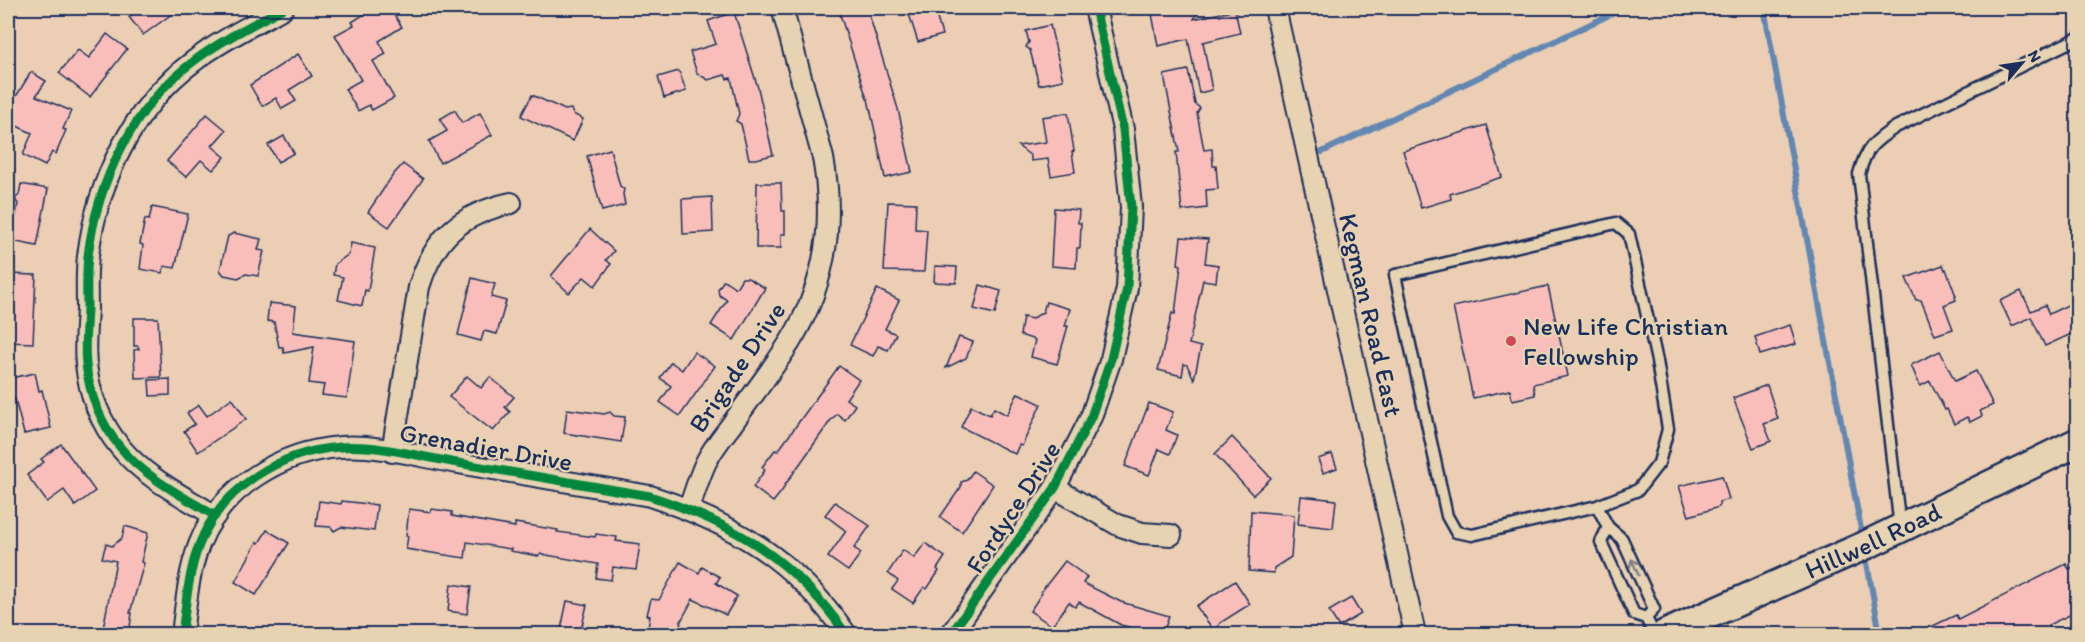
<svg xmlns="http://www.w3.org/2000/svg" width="2085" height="642" viewBox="0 0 2085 642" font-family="Itim,sans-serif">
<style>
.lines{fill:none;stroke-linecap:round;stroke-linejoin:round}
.stream{stroke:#6287b3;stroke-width:6}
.building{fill:#fabeba;stroke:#1b2f5e;stroke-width:1.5}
.lane-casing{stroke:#1b2f5e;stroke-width:15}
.street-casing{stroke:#1b2f5e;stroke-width:24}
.secondary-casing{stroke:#1b2f5e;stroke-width:32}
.lane{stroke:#e7d2b1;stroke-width:10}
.street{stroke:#e7d2b1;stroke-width:20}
.secondary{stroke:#e7d2b1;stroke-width:27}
.cycleway-casing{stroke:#e7d2b1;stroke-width:13}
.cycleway{stroke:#00873e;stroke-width:9}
.oneway{stroke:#818088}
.poi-dot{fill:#d1495b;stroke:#e7d2b1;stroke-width:2}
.labels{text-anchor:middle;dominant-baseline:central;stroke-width:4.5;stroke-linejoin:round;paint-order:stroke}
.street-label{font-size:26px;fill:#1b2f5e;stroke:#e7d2b1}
.poi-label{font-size:26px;fill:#1b2f5e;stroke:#e7d2b1;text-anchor:start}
</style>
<rect width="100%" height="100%" fill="#ebceb3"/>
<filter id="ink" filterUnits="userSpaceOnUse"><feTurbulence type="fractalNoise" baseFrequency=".0167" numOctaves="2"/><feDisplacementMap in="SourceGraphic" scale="12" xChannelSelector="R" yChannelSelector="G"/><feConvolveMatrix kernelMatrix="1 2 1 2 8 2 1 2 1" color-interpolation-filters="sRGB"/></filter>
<g filter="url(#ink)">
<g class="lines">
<!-- stream -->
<g class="stream">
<polyline points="1764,8 1861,529"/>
<polyline points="1322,152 1624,8"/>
<polyline points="1867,563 1880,634"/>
</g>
</g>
<!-- building -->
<g class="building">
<polygon points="142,8 180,8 143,35 129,17"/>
<polygon points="383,8 390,8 402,27 379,41 386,54 373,61 394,98 372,110 369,105 358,111 345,89 361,80 335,35 354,25 352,22 369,11 371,14"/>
<polygon points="838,8 867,8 898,109 912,172 885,178 868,99 867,99"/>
<polygon points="907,8 934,8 942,35 918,42"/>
<polygon points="1151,8 1200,8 1194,19 1235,10 1240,33 1203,42 1212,90 1199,93 1188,39 1158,46"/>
<polygon points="734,12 758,88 773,155 756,159 749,159 741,124 736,121 739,114 731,78 727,79 725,75 708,80 697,73 690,52 716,44 708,21"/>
<polygon points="1050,25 1063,80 1039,85 1030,50 1026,47 1029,42 1026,31"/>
<polygon points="107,34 127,49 90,97 59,73 78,50 89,58"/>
<polygon points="298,54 312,76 289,90 296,101 282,109 276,98 262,106 250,85"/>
<polygon points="1188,70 1195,104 1200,108 1197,113 1204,150 1212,149 1213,166 1216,166 1218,189 1206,190 1207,208 1182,211 1176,152 1179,152 1164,75"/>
<polygon points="679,71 686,91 664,98 658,77"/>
<polygon points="31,72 46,81 36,96 71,111 63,129 66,130 56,154 52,152 45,166 23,155 32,133 8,122 9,108"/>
<polygon points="532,95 565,110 571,109 573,114 583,119 573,141 521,116"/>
<polygon points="455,110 462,123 480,113 492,135 440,163 429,141 447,131 440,119"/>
<polygon points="1068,113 1074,151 1072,152 1075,172 1051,176 1048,159 1031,161 1031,156 1018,146 1046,142 1042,117"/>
<polygon points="207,114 226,130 212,146 225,157 213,170 201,160 186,177 167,161"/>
<polygon points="1486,125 1502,177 1450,194 1451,199 1421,208 1403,151"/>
<polygon points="284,136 294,153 278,162 268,145"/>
<polygon points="610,149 620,186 624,189 623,194 625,205 602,211 587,156"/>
<polygon points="403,164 423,179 389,227 368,212 393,175"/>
<polygon points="757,183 781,183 782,211 785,211 785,234 781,234 781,248 756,248"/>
<polygon points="21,184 48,189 37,246 11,241 18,204 15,199 19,195"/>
<polygon points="712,197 713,232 683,234 682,199"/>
<polygon points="888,202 916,203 915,229 927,230 924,272 884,271"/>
<polygon points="152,207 188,214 175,268 164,266 162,273 140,269 143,245 140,244 145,219 149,220"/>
<polygon points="1054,208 1079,210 1078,223 1081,223 1080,248 1077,248 1076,268 1051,266"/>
<polygon points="590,229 614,251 606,260 611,264 595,286 584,277 569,293 551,276"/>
<polygon points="234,233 261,239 258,250 264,251 258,276 246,274 238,278 224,275 220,270 228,236"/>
<polygon points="1181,237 1208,239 1205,263 1218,265 1216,282 1203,280 1189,344 1201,347 1194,379 1187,365 1184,364 1182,376 1158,370 1172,313 1175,314 1181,265 1178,264"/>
<polygon points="351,243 375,248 368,291 365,290 362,306 338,300 343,277 333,275 335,264 349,254"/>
<polygon points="1943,265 1945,270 1946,269 1956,296 1955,297 1956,300 1944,305 1953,329 1935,335 1921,300 1916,300 1906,278"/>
<polygon points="935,266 957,267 956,283 934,282"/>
<polygon points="8,274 36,275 33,343 8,342"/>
<polygon points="472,278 495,284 491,297 506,301 497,334 484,331 481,341 458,335"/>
<polygon points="742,278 748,278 765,288 734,340 711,325 727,300 719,295 718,289 724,280 736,288"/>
<polygon points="980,285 1001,291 995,314 974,309"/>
<polygon points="1548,286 1568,376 1533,384 1535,395 1512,400 1510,390 1473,398 1453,307"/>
<polygon points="877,289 899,300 885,329 896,334 888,350 878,346 873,356 850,345"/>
<polygon points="2021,291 2031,311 2045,305 2049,314 2078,300 2078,331 2045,346 2031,317 2012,326 2000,301"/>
<polygon points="1046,302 1070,309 1065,326 1068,326 1057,364 1031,357 1035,340 1020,335 1023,317 1032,319 1043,312"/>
<polygon points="269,303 296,306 293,332 355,341 347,398 322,395 324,385 309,383 314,347 284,353 283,347 279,347 274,322 267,321"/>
<polygon points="134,318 158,318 161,377 135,378 134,350 139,349 138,346 134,346"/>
<polygon points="1790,325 1796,344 1760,355 1755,337"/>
<polygon points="959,337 973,342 966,358 946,368"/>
<polygon points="1940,351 1955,381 1976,371 1993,405 1980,411 1982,416 1970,422 1967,417 1954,424 1947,409 1945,410 1930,381 1920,386 1911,365"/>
<polygon points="694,352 715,366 680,416 660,402 671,386 660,378 671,362 682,370"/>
<polygon points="839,366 859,380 846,399 855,405 845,420 837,414 831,420 785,485 782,491 773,502 753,487 765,470 762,467 775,450 778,451"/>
<polygon points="35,373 39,391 42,390 51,428 24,434 15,399 11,393 13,390 11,378"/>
<polygon points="467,376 481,388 490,377 514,397 505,407 510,412 493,431 449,397"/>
<polygon points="170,379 170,395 150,396 149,380"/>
<polygon points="1767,385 1778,419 1764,424 1771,441 1753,448 1733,398"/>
<polygon points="1018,393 1041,404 1022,446 1019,445 1015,454 961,427 971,406 990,415 994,408 1007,415"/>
<polygon points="232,398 246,419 198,452 184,431 195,424 187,413 199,405 207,416"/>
<polygon points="1149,403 1173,412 1166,430 1177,435 1170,454 1159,449 1149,475 1125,466"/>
<polygon points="567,409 604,414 610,412 614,416 625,417 621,442 564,433"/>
<polygon points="1232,437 1271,478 1253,495 1215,454"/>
<polygon points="61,444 95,491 75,506 64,490 47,502 27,475 44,462 41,459"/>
<polygon points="1332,454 1337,468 1323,473 1318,459"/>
<polygon points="973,471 993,485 962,532 940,517 961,487 961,482 967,480"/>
<polygon points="1722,476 1729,499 1719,502 1719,507 1689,516 1679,486"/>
<polygon points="1301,496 1336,500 1333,528 1298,524"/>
<polygon points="319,501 341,504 342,501 377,505 374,531 341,527 334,531 331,527 316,526"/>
<polygon points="835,502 870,526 854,548 861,553 848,571 828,557 846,531 825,515"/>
<polygon points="409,509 431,512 432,509 452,512 452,516 515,527 515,523 558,530 557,532 595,537 596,534 617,537 616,541 640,544 636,570 613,567 611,580 596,578 598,564 541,554 538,556 510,551 511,549 467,542 465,558 406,549 408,536 406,536"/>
<polygon points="1251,511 1294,515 1291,557 1274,568 1274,573 1249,571"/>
<polygon points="125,526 148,533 141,562 144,563 130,613 132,613 129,634 102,634 116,561 102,558 106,544 112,546 122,538"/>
<polygon points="267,530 289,543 256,595 235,582 257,542 259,543"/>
<polygon points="925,543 945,557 937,569 939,571 927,589 924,587 913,603 892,589 898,581 888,573 903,550 914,558"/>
<polygon points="1065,561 1087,577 1083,583 1121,602 1169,616 1163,634 1154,634 1121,625 1079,602 1075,607 1069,602 1052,626 1030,611 1042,593 1041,592"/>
<polygon points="680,562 699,573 702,567 720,577 716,583 737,596 726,615 693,599 681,621 679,634 647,634 650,616 647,615 651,599 659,600"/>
<polygon points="2066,564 2069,569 2078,565 2078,611 2048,625 2052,634 1916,634 1956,615 1958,619"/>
<polygon points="1235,581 1250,604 1220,623 1215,632 1196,606"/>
<polygon points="451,584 471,587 467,614 448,611"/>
<polygon points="1351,598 1361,614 1339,627 1329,611"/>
<polygon points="567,601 587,605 580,634 560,634"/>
</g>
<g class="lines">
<!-- lane casing -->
<g class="lane-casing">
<g id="lane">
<polyline points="1597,506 1472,535 1456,532 1447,516 1395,275 1616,223 1629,234 1657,361 1668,429 1659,463 1638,490 1597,506 1608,527"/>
<path d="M 1900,528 L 1859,174 C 1866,148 1873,142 1896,127 L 2078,38"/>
<polyline points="1646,618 1654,609 1622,539 1608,527 1601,542 1634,614 1646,618 1654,634"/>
</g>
</g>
<!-- street casing -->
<g class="street-casing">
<g id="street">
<polyline points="1275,8 1415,634"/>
<path d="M 392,452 L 419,287 C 434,237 461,214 511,203"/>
<polyline points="1055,488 1118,525 1142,533 1171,535"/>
<path d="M 689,509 C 694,493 699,477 706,462 C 713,448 723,436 732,424 C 751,397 772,370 790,342 C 825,286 835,223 823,158 L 782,8"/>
<path d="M 215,516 C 183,496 144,477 120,447 C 101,424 89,394 86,364 C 84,347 86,328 87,310 C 87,292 86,273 88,256 C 97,182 133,106 194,61 C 221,40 253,25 283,8"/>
<path d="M 182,634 C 186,605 188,574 199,545 C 221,488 281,451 341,447 C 377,444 421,457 458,463 C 522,474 586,485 650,496 C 735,524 795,560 846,634"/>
<polyline points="951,634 1055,488 1091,417 1111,359 1127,288 1131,207 1123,129 1095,8"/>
</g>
</g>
<!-- secondary casing -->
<g class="secondary-casing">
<g id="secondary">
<path id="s1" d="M 1665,634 L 1866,545 L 2078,442"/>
</g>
</g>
<!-- lane -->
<use href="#lane" class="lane"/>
<!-- street -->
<use href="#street" class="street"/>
<!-- secondary -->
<use href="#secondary" class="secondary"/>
<!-- cycleway casing -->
<g class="cycleway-casing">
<g id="cycleway">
<path d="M 215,516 C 183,496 144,477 120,447 C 101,424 89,394 86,364 C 84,347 86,328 87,310 C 87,292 86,273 88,256 C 97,182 133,106 194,61 C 221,40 253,25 283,8"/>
<path d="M 182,634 C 186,605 188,574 199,545 C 221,488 281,451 341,447 C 377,444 421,457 458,463 C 522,474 586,485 650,496 C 735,524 795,560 846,634"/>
<polyline points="951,634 1055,488 1091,417 1111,359 1127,288 1131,207 1123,129 1095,8"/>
</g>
</g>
<!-- cycleway -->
<use href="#cycleway" class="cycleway"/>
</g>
<!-- one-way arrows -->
<defs><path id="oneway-shaft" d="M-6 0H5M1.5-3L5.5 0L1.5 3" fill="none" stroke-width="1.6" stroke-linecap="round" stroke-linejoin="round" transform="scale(1.5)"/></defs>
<use class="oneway" href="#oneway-shaft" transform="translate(1635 567) rotate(-114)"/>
</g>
<!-- markers -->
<circle class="poi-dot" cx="1511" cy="341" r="6"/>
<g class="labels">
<!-- street labels -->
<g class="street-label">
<text transform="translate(1371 315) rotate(77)">Kegman Road East</text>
<text transform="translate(737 367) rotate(-56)">Brigade Drive</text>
<text transform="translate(486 447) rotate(10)">Grenadier Drive</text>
<text transform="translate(1013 507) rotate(-57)">Fordyce Drive</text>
<text stroke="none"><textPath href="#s1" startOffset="228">Hillwell Road</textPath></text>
</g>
<!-- poi labels -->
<g class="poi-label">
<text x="1523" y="326">New Life Christian<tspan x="1523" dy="30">Fellowship</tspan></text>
</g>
</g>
<!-- margin -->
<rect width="2085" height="642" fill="none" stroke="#e7d2b1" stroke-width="30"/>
<rect x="15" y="15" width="2055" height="612" fill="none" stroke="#1b2f5e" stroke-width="2" filter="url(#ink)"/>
<!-- north arrow -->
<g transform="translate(2022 63) rotate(61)" stroke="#e7d2b1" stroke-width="4.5" paint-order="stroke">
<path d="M0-4.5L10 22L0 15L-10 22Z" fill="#1b2f5e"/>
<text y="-9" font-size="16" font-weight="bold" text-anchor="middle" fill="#1b2f5e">N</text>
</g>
</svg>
